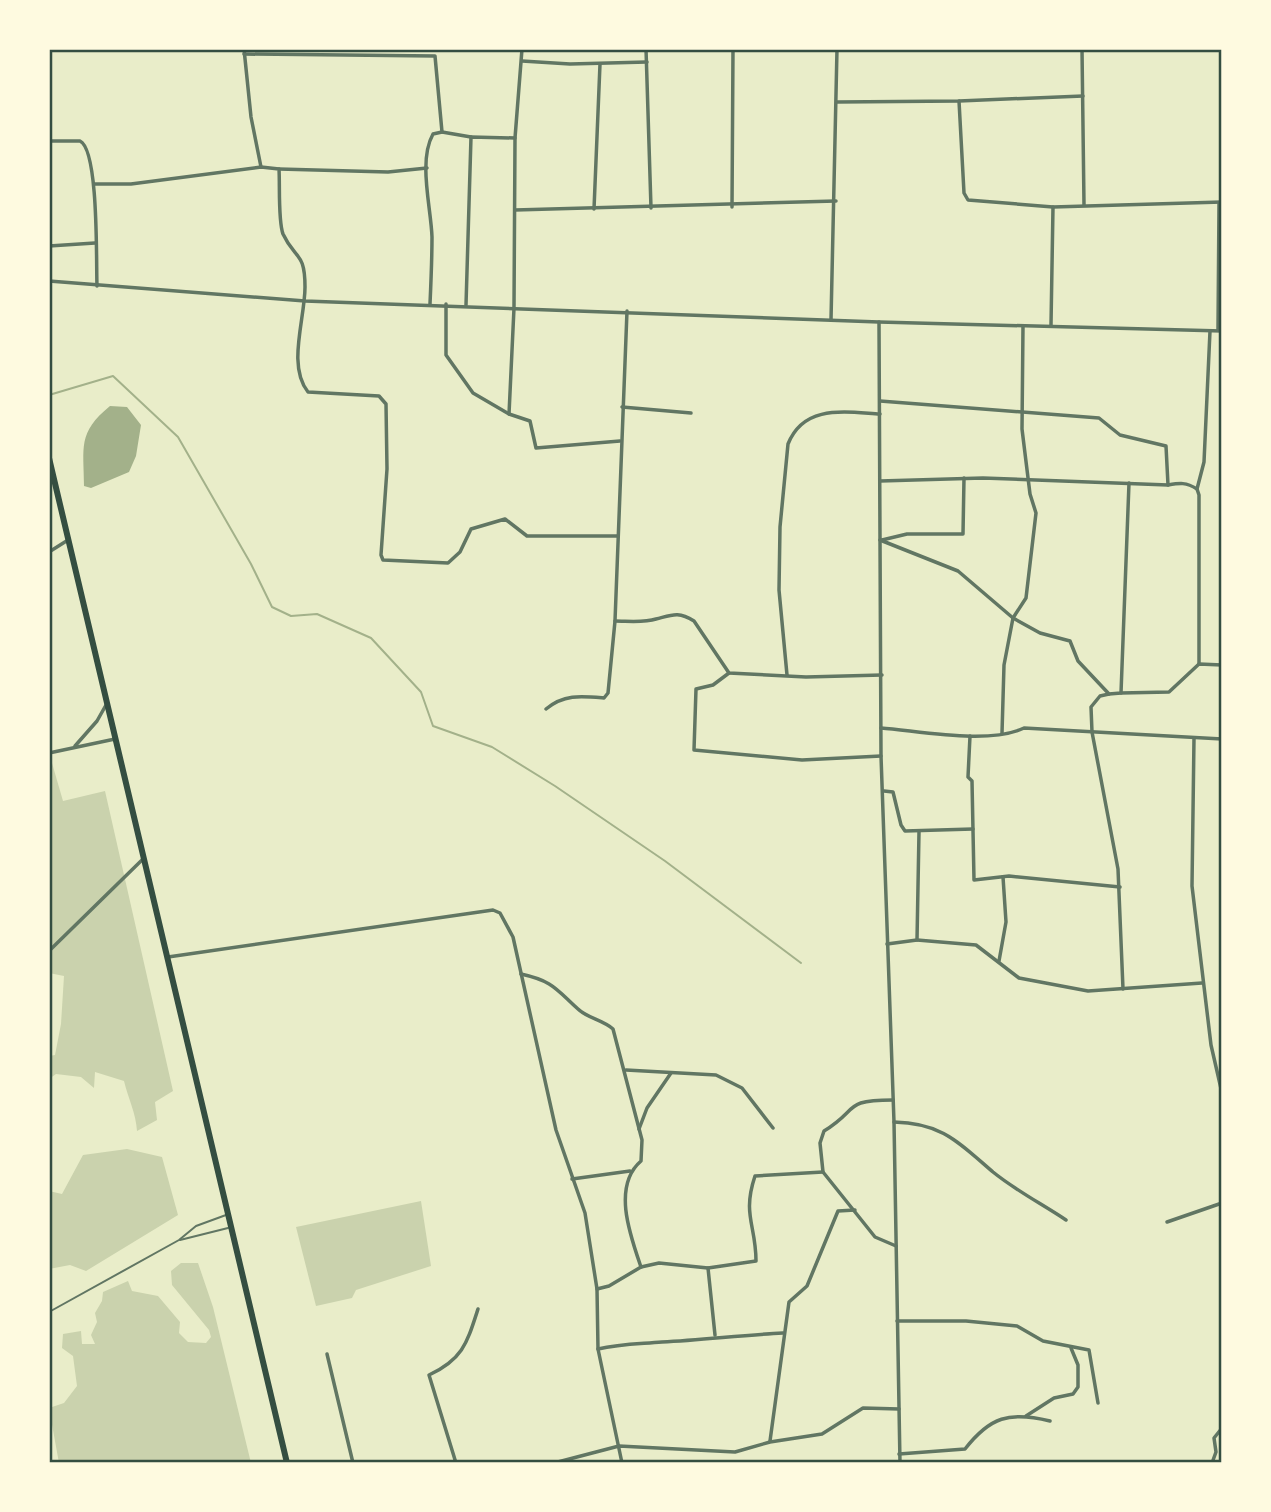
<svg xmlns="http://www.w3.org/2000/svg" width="1271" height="1512" viewBox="0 0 1271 1512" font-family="'Golos Text',sans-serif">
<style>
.green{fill:#cad2ad}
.water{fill:#a3b18a}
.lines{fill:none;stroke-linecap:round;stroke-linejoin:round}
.stream{stroke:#a3b18a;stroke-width:2}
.service{stroke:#617663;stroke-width:2}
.minor{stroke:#617663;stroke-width:3.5}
.primary{stroke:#344e41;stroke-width:6}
.neatline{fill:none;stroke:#344e41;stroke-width:2.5}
</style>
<rect width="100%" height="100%" fill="#e9edc9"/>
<!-- green -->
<g class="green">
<path d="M 52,763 L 63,801 L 105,791 L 173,1091 L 155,1102 L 157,1120 L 137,1131 C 136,1113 128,1098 124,1081 L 95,1072 L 94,1088 L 81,1077 L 56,1074 L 49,1079 L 49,1056 L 55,1055 L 61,1024 L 64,976 L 49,973 L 49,764 Z"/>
<polygon points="127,1149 162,1157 178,1215 86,1271 70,1265 49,1269 49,1191 62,1194 83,1155"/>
<polygon points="421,1201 431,1266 356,1290 352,1298 316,1306 296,1227"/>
<polygon points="181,1263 198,1263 213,1307 251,1463 59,1463 49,1408 64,1403 77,1386 73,1356 62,1348 63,1334 81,1331 82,1344 95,1344 91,1335 97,1322 95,1313 102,1301 103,1292 128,1281 132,1291 158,1296 180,1322 179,1333 188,1342 206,1343 211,1337 209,1330 172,1285 171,1271"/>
</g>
<!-- water -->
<path class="water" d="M 110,406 L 127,407 L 141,425 L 136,456 L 129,472 L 91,488 L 84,486 C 84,447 77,433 110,406 Z"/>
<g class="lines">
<!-- stream -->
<polyline class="stream" points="49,395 113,376 178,437 251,564 272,607 291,616 317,614 371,638 421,692 433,726 492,747 555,786 665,861 801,963"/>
<!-- service -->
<g class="service">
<polyline points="180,1240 228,1228"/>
<polyline points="49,1312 179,1240 196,1226 226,1215"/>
</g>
<!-- minor -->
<g class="minor">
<polyline points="244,49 251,117 261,167"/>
<polyline points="646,49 651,208"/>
<polyline points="1082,49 1084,205"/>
<polyline points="244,54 435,56 442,132 471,137"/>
<polyline points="522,61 570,64 647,62"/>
<polyline points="959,101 964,193 968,200 1053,207 1222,202"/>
<polyline points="837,102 959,101 1083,96"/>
<path d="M 49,141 L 80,141 C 99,150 96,263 97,286"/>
<polyline points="279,169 388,172 427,168"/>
<path d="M 94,184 L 131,184 L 261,167 L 279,169 C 280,185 278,221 283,234 C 295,260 305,251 305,287 C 305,319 287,366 308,392 L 379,396 L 386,404 L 387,469 L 381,555 L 383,560 L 448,563 L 460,552 L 471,529 L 505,519 L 527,536 L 617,536"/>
<polyline points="732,207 733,49"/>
<polyline points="594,209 600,64"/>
<polyline points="515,210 836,201"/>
<polyline points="49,246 95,243"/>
<polyline points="49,281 305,301 879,322 1222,331"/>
<path d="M 430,304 C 431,282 432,259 432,237 C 431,207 418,161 433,134 L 442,132"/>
<polyline points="446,304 446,355 473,393 509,414 530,421 536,448 620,441"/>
<polyline points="466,305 471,137 515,138"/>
<polyline points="831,320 837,49"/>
<polyline points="879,322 881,756 894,1122 900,1463"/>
<polyline points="1051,325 1053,207"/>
<polyline points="1218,330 1219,203"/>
<polyline points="880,401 1099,418 1120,435 1166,446 1168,485"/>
<polyline points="622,407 691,413"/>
<polyline points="509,414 514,308 515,138 522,49"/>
<path d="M 880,481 L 983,478 L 1168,485 C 1180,483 1186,482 1197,489 L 1199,495 L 1199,664"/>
<polyline points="1197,489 1204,462 1210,331"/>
<polyline points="880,540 958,571 1013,618 1040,633 1070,641 1078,661 1109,694 1100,696 1091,707 1092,732 1118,869 1123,989"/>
<polyline points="882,540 907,534 963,534 964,478"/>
<polyline points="49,552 68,540"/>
<path d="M 615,621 C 628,621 644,623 656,619 C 672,615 678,611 694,621 L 729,673 L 806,677 L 882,675"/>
<polyline points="729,673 713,685 696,689 694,750 802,760 881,756"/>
<path d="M 787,675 L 779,590 L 780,527 L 788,444 C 804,404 845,412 880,414"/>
<polyline points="1121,693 1169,692 1199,664 1222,665"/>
<polyline points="1109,694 1121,693 1129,483"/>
<path d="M 546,709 C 564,694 581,696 604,698 L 608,693 L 615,621 L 627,311"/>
<path d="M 881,728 C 920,731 989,745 1024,728 L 1222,739"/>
<polyline points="1002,733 1004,665 1013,618 1026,598 1036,513 1030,494 1022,429 1023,326"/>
<polyline points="970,736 968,777 972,781 974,880 1009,876 1120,887"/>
<polyline points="1194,738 1192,886 1211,1045 1222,1093"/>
<polyline points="75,746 97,721 106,705"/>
<polyline points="49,753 115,739"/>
<polyline points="884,791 893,792 901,825 905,831 973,829"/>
<polyline points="917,940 976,945 1019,978 1088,991 1202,983"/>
<polyline points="887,944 917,940 919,832"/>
<polyline points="49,951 143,859"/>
<polyline points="168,957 493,910 500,913 513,937 556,1130 585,1213 597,1289 598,1349 622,1463"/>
<polyline points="999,961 1006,922 1003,877"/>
<path d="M 521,974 C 553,981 556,989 578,1009 C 587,1018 603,1020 613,1029 L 642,1140 L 641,1161 C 612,1186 630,1235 641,1267"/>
<polyline points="626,1070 716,1075 742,1088 773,1128"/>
<path d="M 893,1100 C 842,1100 860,1109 824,1131 L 820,1143 L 823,1172 L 875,1237 L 896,1246"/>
<path d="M 894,1122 C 942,1123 958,1142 993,1172 C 1015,1190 1042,1204 1066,1220"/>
<polyline points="639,1129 647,1108 671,1073"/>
<polyline points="572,1179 630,1171"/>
<polyline points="1167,1222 1222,1203"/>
<polyline points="708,1268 715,1335"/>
<path d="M 597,1289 L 609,1286 L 641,1267 L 659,1263 L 708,1268 L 756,1261 C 756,1225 742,1215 755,1176 L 823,1172"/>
<polyline points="897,1321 966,1321 1017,1326 1043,1341 1089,1350 1098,1403"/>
<path d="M 598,1349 C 620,1344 640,1344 662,1342 C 703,1340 742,1335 783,1333"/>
<polyline points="327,1354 353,1463"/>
<polyline points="1026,1416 1054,1398 1073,1394 1078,1387 1078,1365 1071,1348"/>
<polyline points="770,1441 789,1302 807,1286 838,1211 855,1210"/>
<path d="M 899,1454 L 965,1449 C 990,1417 1009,1411 1050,1421"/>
<path d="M 456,1463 L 429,1375 C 463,1359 467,1343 478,1309"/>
<polyline points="554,1463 619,1446 735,1452 770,1442 822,1434 863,1408 899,1409"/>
<polyline points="1212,1463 1216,1452 1214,1438 1222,1428"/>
</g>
<!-- primary -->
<polyline class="primary" points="49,458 287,1463"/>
</g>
<!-- border -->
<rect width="1271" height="1512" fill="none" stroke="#fefae0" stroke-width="102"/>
<rect x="51" y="51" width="1169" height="1410" class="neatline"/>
</svg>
